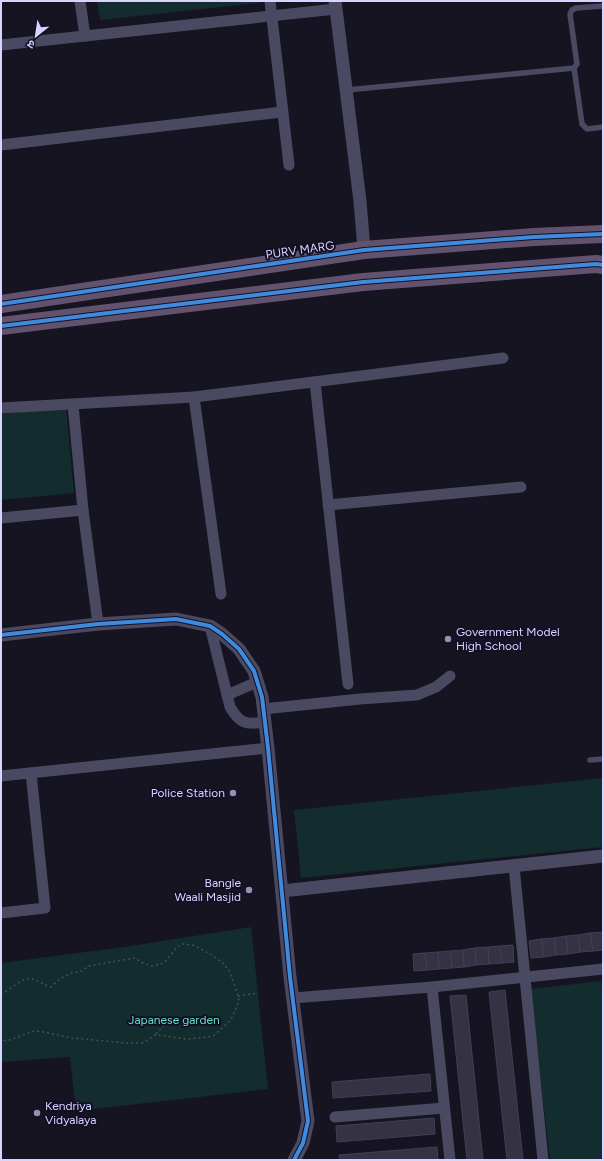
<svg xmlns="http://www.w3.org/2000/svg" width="604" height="1161" viewBox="0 0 604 1161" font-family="Figtree,'Noto Sans Devanagari',sans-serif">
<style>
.green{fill:#132c2d}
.building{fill:#343243;stroke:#433f54}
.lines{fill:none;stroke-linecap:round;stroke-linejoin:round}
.path{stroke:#44505f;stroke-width:1.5;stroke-dasharray:2 3;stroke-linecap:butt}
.service{stroke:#4a4962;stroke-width:5.5}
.minor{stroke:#4a4962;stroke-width:11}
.tertiary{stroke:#4a4962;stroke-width:13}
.trunk{stroke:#62526e;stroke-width:18}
.cycleway-casing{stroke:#130f26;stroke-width:6}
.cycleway{stroke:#408adc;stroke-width:4}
.poi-dot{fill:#9591b1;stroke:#130f26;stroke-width:1.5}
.labels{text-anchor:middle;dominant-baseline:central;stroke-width:4;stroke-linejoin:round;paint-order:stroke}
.street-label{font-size:12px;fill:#d9d4ff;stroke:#130f26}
.poi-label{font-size:12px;fill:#d9d4ff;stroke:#130f26;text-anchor:start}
.park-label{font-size:12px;fill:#5fe0c0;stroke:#130f26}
</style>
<rect width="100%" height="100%" fill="#161421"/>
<!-- green -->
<g class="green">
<polygon points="97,1 258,1 259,3 100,20"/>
<polygon points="66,408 74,493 1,500 1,414"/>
<polygon points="603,778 603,847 301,878 294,810"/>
<polygon points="251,927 268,1089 76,1111 70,1057 1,1062 1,963 124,947"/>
<polygon points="601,981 603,998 603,1158 586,1160 550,1160 530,989"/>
</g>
<!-- building -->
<g class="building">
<polygon points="603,932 603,950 593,951 590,933"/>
<polygon points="590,933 593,951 580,952 578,935"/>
<polygon points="578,935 580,952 568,954 566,936"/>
<polygon points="566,936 568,954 556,955 554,938"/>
<polygon points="554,938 556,955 544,957 541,939"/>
<polygon points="541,939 544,957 531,958 529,941"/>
<polygon points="513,945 514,962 502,963 500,946"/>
<polygon points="500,946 502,963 489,964 488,947"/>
<polygon points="488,947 489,964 476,965 475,948"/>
<polygon points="475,948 476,965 464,967 463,950"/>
<polygon points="463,950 464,967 452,968 450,951"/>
<polygon points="450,951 452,968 439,969 438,952"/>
<polygon points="438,952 439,969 427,970 425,953"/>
<polygon points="425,953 427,970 414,971 413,954"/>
<polygon points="505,990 523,1160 507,1160 489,992"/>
<polygon points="466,995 483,1160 467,1160 450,996"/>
<polygon points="430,1074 431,1091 333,1098 332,1082"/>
<polygon points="434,1118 435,1134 337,1142 336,1126"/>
<polygon points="437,1147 438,1160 340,1160 339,1155"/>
</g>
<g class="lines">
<!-- path -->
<g class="path">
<path d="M 1,994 C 10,990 23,976 33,979 C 39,981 44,985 51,987 L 61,978 L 72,973 L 82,971 L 88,966 L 135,958 L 143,963 L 152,966 L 164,963 L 177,947 L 183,944 L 193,945 L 210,954 L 223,963 L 230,972 L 238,996 L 239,1001 L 231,1020 L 213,1036 L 200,1038 L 186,1039 L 158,1035 L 155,1035 L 143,1043 L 127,1043 L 72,1038 L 38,1031 C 26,1031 12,1043 1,1040"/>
<polyline points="238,996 258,993"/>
<polyline points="156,1034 171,1018"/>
</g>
<!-- service -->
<g class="service">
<polyline points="603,6 576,8 572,10 570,14 577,64 574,68 582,124 587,129 603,127"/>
<polyline points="347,90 574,68"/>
<polyline points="590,760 603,759"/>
</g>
<!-- minor -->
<g class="minor">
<polyline points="80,1 85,36"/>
<polyline points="270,1 289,165"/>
<polyline points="1,45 336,9"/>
<polyline points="1,145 282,112"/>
<polyline points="315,382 348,684"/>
<polyline points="194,397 221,594"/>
<polyline points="73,405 83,510 98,624"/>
<polyline points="1,408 194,397 503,358"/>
<polyline points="328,505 521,487"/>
<polyline points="1,518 83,510"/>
<path d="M 210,626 L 230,707 C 240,724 246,725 265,722"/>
<polyline points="227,695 257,682"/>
<polyline points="263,709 360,699 417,695 436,687 450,676"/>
<polyline points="1,776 268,748"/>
<polyline points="514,866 543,1160"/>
<polyline points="1,913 45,908 31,773"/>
<polyline points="432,987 450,1160"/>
<polyline points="293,998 432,987 603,969"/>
<polyline points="335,1117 444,1108"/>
</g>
<!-- tertiary -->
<g class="tertiary">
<polyline points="335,1 360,201 364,250"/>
<polyline points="1,635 98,624 176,619 210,626 222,634 239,649 254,671 262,697 268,748 290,977 308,1121 303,1143 294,1160"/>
<polyline points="282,891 603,856"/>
</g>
<!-- trunk -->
<g class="trunk">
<polyline points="1,304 364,250 534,237 603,234"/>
<polyline points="1,326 363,282 596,264 603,265"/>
</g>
<!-- cycleway casing -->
<g class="cycleway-casing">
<g id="cycleway">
<polyline points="1,304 364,250 534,237 603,234"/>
<polyline points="1,326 363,282 596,264 603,265"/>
<polyline points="1,635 98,624 176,619 210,626 222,634 239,649 254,671 262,697 268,748 290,977 308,1121 303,1143 294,1160"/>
</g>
</g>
<!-- cycleway -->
<use href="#cycleway" class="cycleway"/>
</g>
<!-- markers -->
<g class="poi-dot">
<circle cx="448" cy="639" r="4"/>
<circle cx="233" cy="793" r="4"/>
<circle cx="249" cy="890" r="4"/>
<circle cx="37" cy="1113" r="4"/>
</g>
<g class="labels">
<!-- street labels -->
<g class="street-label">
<text transform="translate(300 250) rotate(-8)">PURV MARG</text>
</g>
<!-- poi labels -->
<g class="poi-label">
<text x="456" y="632">Government Model<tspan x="456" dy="14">High School</tspan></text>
<text x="225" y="793" text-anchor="end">Police Station</text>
<text x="241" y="883" text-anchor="end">Bangle<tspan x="241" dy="14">Waali Masjid</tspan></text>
<text x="45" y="1106">Kendriya<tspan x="45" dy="14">Vidyalaya</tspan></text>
</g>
<!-- park labels -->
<g class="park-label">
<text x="174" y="1020">Japanese garden</text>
</g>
</g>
<!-- border -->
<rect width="604" height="1161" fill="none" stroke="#d9d4ff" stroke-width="4"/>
<!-- north arrow -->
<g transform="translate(36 36) rotate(210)" stroke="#130f26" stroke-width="3" paint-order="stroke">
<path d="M0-3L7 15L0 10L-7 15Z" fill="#d9d4ff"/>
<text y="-6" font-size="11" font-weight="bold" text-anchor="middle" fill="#d9d4ff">उ</text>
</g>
</svg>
